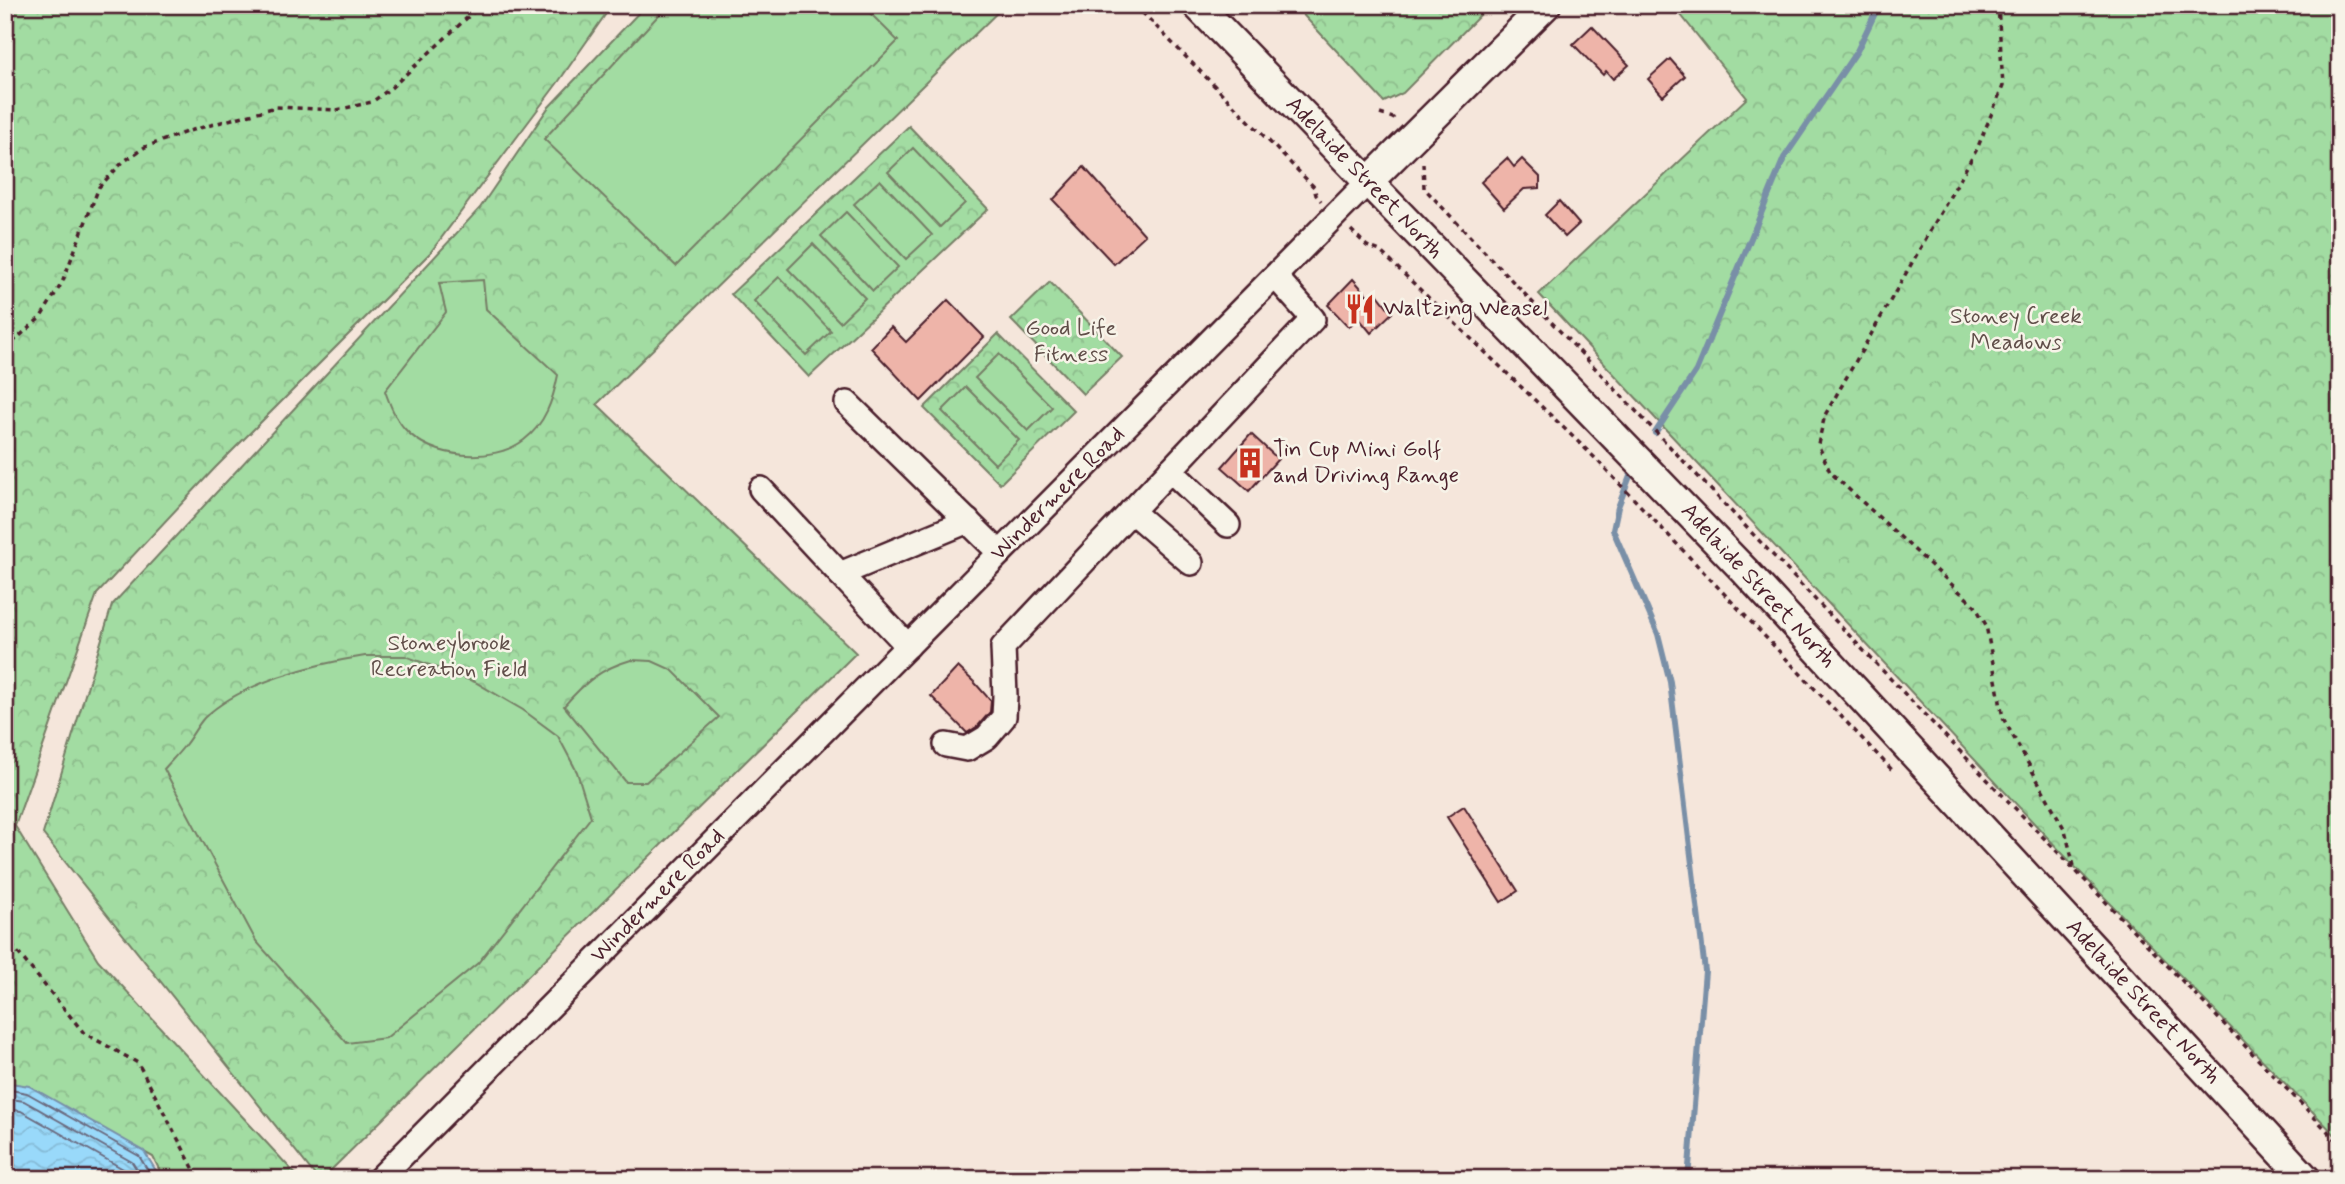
<svg xmlns="http://www.w3.org/2000/svg" width="2345" height="1184" viewBox="0 0 2345 1184" font-family="Mynerve,sans-serif">
<style>
.forest{fill:url(#forest-crowns);stroke:#767e66;stroke-width:2}
.pitch{fill:#a2dca2;stroke:#767e66;stroke-width:2}
.water{fill:url(#water-waves);stroke:#798fa7;stroke-width:2}
.lines{fill:none;stroke-linecap:round;stroke-linejoin:round}
.shore{stroke:#6a697e;stroke-width:2}
.stream{stroke:#798fa7;stroke-width:6}
.building{fill:#eeb4a9;stroke:#4a1f2b;stroke-width:2}
.minor-casing{stroke:#4a1f2b;stroke-width:28}
.major-casing{stroke:#4a1f2b;stroke-width:33}
.path{stroke:#4a1f2b;stroke-width:3.5;stroke-dasharray:5 5;stroke-linecap:butt}
.minor{stroke:#f7f3e8;stroke-width:23}
.major{stroke:#f7f3e8;stroke-width:28}
.labels{text-anchor:middle;dominant-baseline:central;stroke-width:5;stroke-linejoin:round;paint-order:stroke}
.street-label{font-size:23px;fill:#4a1f2b;stroke:#f7f3e8}
.poi-label{font-size:23px;fill:#4a1f2b;stroke:#f7f3e8;text-anchor:start}
.park-label{font-size:23px;fill:#604e49;stroke:#f7f3e8}
</style>
<defs>
<pattern id="forest-crowns" width="20" height="18" patternUnits="userSpaceOnUse" patternTransform="scale(1.75)"><rect width="20" height="18" fill="#a2dca2"/><path d="M2 6a3 3 0 1 1 6 0M12 15a3 3 0 1 1 6 0" fill="none" stroke="#8dbc8c"/></pattern>
<pattern id="water-waves" width="16" height="10" patternUnits="userSpaceOnUse" patternTransform="scale(1.75)"><rect width="16" height="10" fill="#99d9fa"/><path d="M0 5q4-4 8 0t8 0" fill="none" stroke="#85bad6"/></pattern>
</defs>
<rect width="100%" height="100%" fill="#f5e6db"/>
<filter id="ink" filterUnits="userSpaceOnUse"><feTurbulence type="fractalNoise" baseFrequency=".0143" numOctaves="2"/><feDisplacementMap in="SourceGraphic" scale="14" xChannelSelector="R" yChannelSelector="G"/><feConvolveMatrix kernelMatrix="1 2 1 2 8 2 1 2 1" color-interpolation-filters="sRGB"/></filter>
<g filter="url(#ink)">
<!-- forest -->
<g class="forest">
<polygon points="5,5 612,5 559,81 430,253 215,468 97,594 15,826 98,960 300,1179 164,1179 153,1157 33,1091 5,1085"/>
<polygon points="646,5 1005,5 597,404 856,653 322,1179 318,1179 43,834 112,605 480,208 548,108"/>
<polygon points="1294,5 1490,5 1403,93 1384,102"/>
<polygon points="1673,5 2340,5 2340,1140 2076,868 1539,294 1747,98"/>
<polygon points="909,126 988,209 809,377 731,294"/>
<polygon points="1050,282 1122,357 1083,394 1011,320"/>
<polygon points="998,334 1074,411 1000,484 924,408"/>
</g>
<!-- pitch -->
<g class="pitch">
<polygon points="668,5 862,5 898,41 676,266 544,139"/>
<polygon points="913,148 965,203 940,227 888,172"/>
<polygon points="880,180 932,235 906,259 854,204"/>
<polygon points="846,212 898,267 873,291 821,236"/>
<polygon points="813,244 865,298 840,322 788,269"/>
<polygon points="779,277 831,331 806,355 754,301"/>
<path d="M 483,280 L 486,309 L 558,375 C 553,400 545,424 524,440 C 493,464 431,459 405,429 C 395,418 390,405 385,391 L 446,312 L 439,283 Z"/>
<polygon points="999,354 1052,407 1028,431 975,378"/>
<polygon points="966,387 1019,440 995,464 942,411"/>
<path d="M 365,656 L 405,656 L 475,682 L 523,710 L 558,736 L 577,772 L 591,817 L 478,963 L 386,1038 L 347,1043 L 256,941 L 164,769 C 171,761 179,753 185,745 C 192,736 197,726 204,718 C 242,682 314,664 365,656 Z"/>
<path d="M 631,660 L 652,661 L 672,670 L 719,717 L 646,782 L 626,782 L 564,706 C 585,682 600,669 631,660 Z"/>
</g>
<!-- water -->
<polygon class="water" points="5,1082 29,1086 144,1151 161,1179 5,1179"/>
<g class="lines">
<!-- shore -->
<g class="shore">
<polyline points="5,1089 27,1093 139,1156 153,1179"/>
<polyline points="5,1098 24,1101 132,1162 143,1179"/>
<polyline points="5,1109 21,1111 125,1170 130,1179"/>
</g>
<!-- stream -->
<g class="stream">
<polyline points="1655,433 1696,371 1784,158 1857,51 1879,5"/>
<polyline points="1634,466 1618,507 1613,530 1658,634 1670,682 1705,971 1688,1179"/>
</g>
</g>
<!-- building -->
<g class="building">
<polygon points="1592,26 1629,65 1613,79 1606,71 1603,75 1573,44"/>
<polygon points="1670,59 1685,76 1663,96 1648,79"/>
<polygon points="1507,158 1514,167 1522,159 1540,177 1540,188 1524,189 1504,208 1481,182"/>
<polygon points="1084,167 1145,235 1114,264 1053,200"/>
<polygon points="1559,201 1579,224 1565,237 1545,215"/>
<polygon points="1353,279 1369,297 1375,291 1392,313 1371,333 1358,317 1349,327 1328,305"/>
<polygon points="948,300 984,337 921,401 871,348 891,327 906,342"/>
<polygon points="1251,434 1278,459 1249,491 1222,467"/>
<polygon points="958,667 975,683 991,701 990,712 978,726 967,733 931,696"/>
<polygon points="1464,806 1518,891 1501,902 1447,817"/>
</g>
<g class="lines">
<!-- minor casing -->
<g class="minor-casing">
<g id="minor">
<polyline points="847,403 1000,553"/>
<polyline points="1170,470 1228,525"/>
<polyline points="761,489 840,574"/>
<polyline points="1131,511 1191,563"/>
<polyline points="908,646 840,574 968,521"/>
<polyline points="946,745 967,749 987,737 1004,717 1005,696 1003,647 1313,319 1275,276"/>
<polyline points="379,1179 1368,182"/>
</g>
</g>
<!-- major casing -->
<g class="major-casing">
<g id="major">
<polyline points="1197,5 1744,570 2306,1179"/>
<polyline points="1368,182 1546,5"/>
</g>
</g>
<!-- path -->
<g class="path">
<polyline points="1135,5 1314,187 1316,195 1321,201"/>
<polyline points="1998,5 2003,86 1977,149 1825,415 1818,444 1830,472 1975,606 1986,625 2003,718 2065,830 2074,866"/>
<polyline points="1380,114 1393,118 1396,122"/>
<polyline points="1423,163 1424,188 1922,712 2340,1144"/>
<polyline points="1351,230 1367,246 1380,251 1594,457 1895,773"/>
<polyline points="5,349 41,317 62,283 99,187 123,162 145,147 189,131 276,107 337,110 372,102 392,87 481,5"/>
<polyline points="5,937 84,1033 138,1063 199,1179"/>
</g>
<!-- minor -->
<use href="#minor" class="minor"/>
<!-- major -->
<use href="#major" class="major"/>
</g>
</g>
<!-- icons -->
<defs>
<g id="restaurant-bare" transform="scale(2.415)"><path d="M-5-6h1v4h1v-4h1v4h1v-4h1v5L-1.5 .5V6h-2V.5L-5-1ZM5-6V6H3V1.5H1.5Q1.5-4 5-6Z" fill="#c8321e" stroke="#f7f3e8" stroke-width="2.5" paint-order="stroke"/></g>
<g id="building-bare" transform="scale(2.415)"><path d="M-4-6H4V6H1V3H-1V6H-4ZM-2.5-4.3h1.7v1.8h-1.7ZM.8-4.3h1.7v1.8H.8ZM-2.5-1h1.7V.8h-1.7ZM.8-1h1.7V.8H.8Z" fill="#c8321e" stroke="#f7f3e8" stroke-width="2.5" paint-order="stroke"/></g>
</defs>
<g fill-rule="evenodd">
<use href="#restaurant-bare" x="1360" y="309"/>
<use href="#building-bare" x="1250" y="463"/>
</g>
<g class="labels">
<!-- street labels -->
<g class="street-label">
<text transform="translate(1364 178) rotate(46)">Adelaide Street North</text>
<text transform="translate(1058 494) rotate(-45)">Windermere Road</text>
<text transform="translate(1758 586) rotate(47)">Adelaide Street North</text>
<text transform="translate(658 896) rotate(-45)">Windermere Road</text>
<text transform="translate(2143 1002) rotate(47)">Adelaide Street North</text>
</g>
<!-- poi labels -->
<g class="poi-label">
<text x="1383" y="309">Waltzing Weasel</text>
<text x="1273" y="450">Tin Cup Mini Golf<tspan x="1273" dy="26">and Driving Range</tspan></text>
</g>
<!-- park labels -->
<g class="park-label">
<text x="2016" y="317">Stoney Creek<tspan x="2016" dy="26">Meadows</tspan></text>
<text x="1071" y="329">Good Life<tspan x="1071" dy="26">Fitness</tspan></text>
<text x="449" y="644">Stoneybrook<tspan x="449" dy="26">Recreation Field</tspan></text>
</g>
</g>
<!-- margin -->
<rect width="2345" height="1184" fill="none" stroke="#f7f3e8" stroke-width="28"/>
<rect x="14" y="14" width="2317" height="1156" fill="none" stroke="#4a1f2b" stroke-width="2.5" filter="url(#ink)"/>
</svg>
